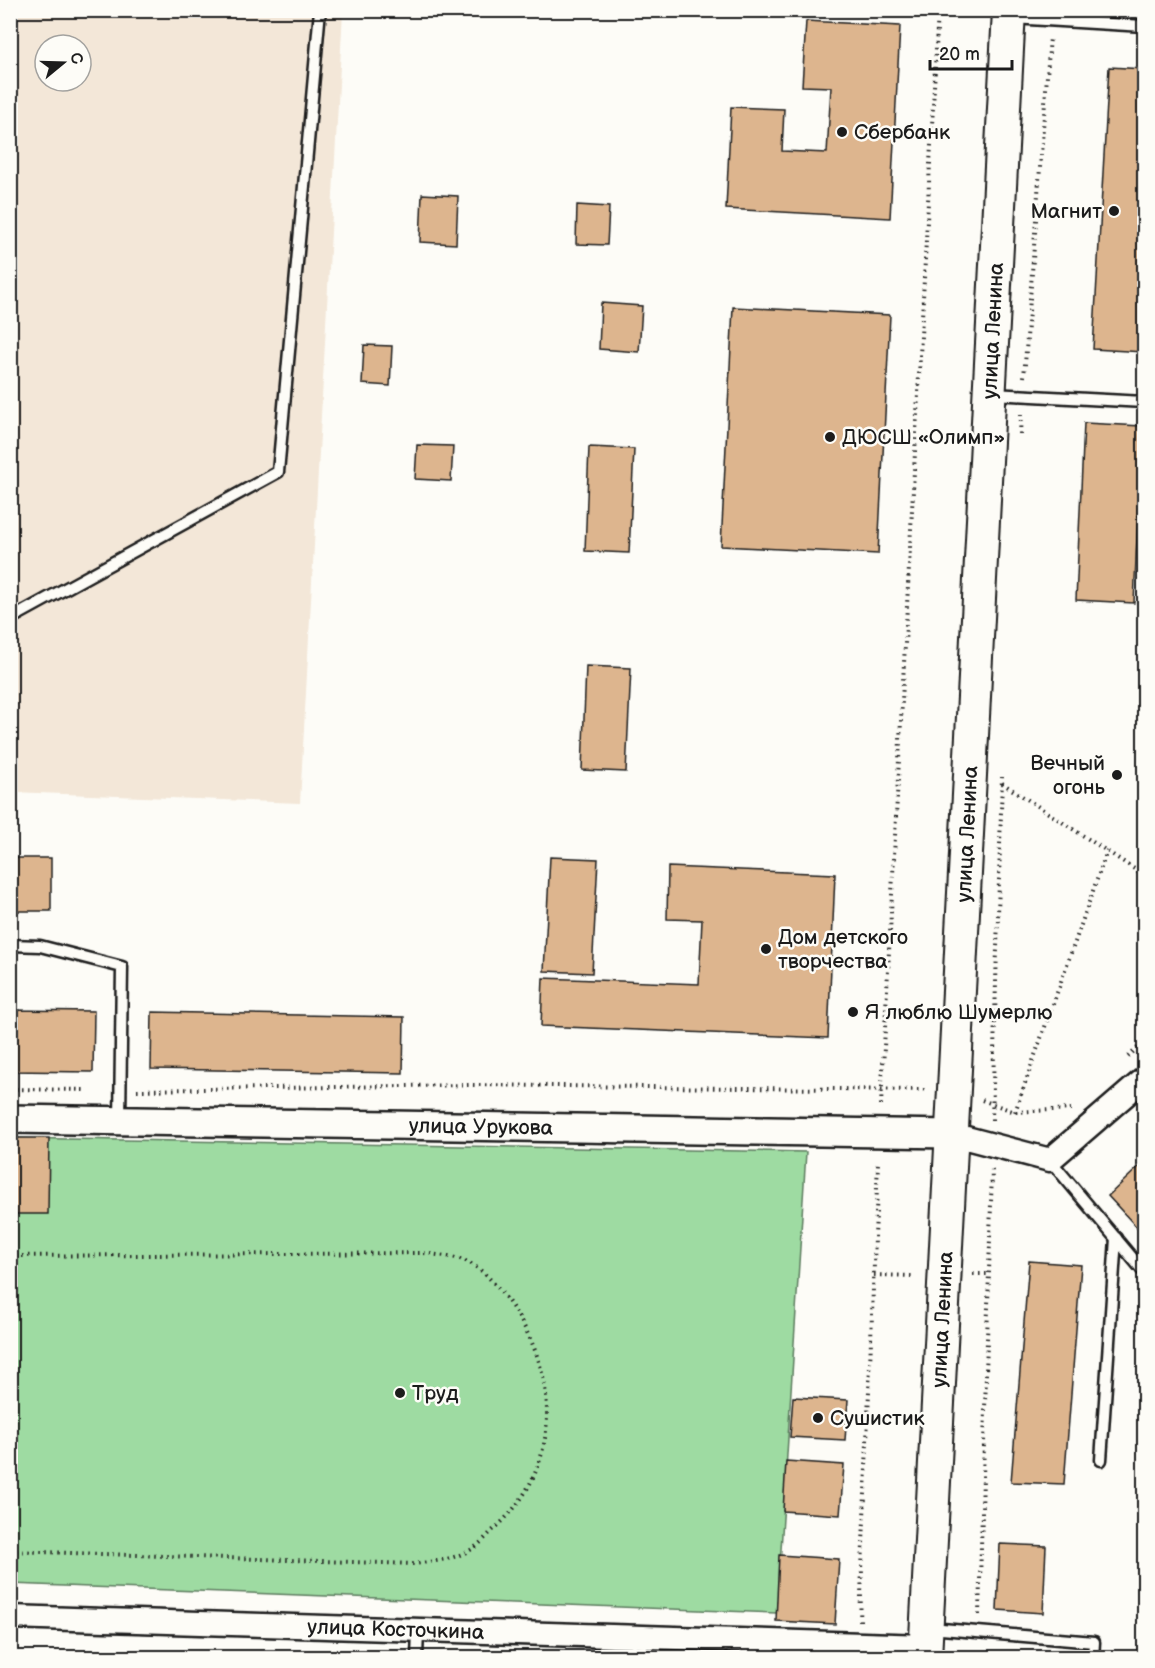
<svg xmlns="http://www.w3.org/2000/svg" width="1155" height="1668" viewBox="0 0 1155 1668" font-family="'Balsamiq Sans',sans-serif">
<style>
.built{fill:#f3e7d8;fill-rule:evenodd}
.green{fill:#9edba2;stroke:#5d7c5f;stroke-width:1.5}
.building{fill:#ddb58e;stroke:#1c1c1c;stroke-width:1.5}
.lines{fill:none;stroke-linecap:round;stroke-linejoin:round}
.service-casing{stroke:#1c1c1c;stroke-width:15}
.minor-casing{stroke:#1c1c1c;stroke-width:27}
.tertiary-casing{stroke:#1c1c1c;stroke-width:32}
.secondary-casing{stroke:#1c1c1c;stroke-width:36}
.path{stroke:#1c1c1c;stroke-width:4;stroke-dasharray:1.5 4.5;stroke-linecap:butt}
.service{stroke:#fdfcf7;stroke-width:10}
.minor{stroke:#fdfcf7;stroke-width:22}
.tertiary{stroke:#fdfcf7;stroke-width:27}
.secondary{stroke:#fdfcf7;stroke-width:32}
.poi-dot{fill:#1c1c1c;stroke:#fdfcf7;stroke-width:2}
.labels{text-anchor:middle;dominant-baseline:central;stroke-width:5;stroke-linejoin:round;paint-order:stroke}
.poi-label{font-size:21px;fill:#1c1c1c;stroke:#fdfcf7;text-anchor:start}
.street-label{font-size:21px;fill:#1c1c1c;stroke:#fdfcf7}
</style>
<rect width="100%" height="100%" fill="#fdfcf7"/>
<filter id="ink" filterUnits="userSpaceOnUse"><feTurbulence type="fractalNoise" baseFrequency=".0167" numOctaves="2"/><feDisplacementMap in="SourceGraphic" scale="12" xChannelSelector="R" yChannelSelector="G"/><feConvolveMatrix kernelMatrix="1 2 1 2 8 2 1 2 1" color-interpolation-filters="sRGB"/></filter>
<g filter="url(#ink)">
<!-- built -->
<path class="built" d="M 11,11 L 343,11 L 300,803 L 11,792 ZM 45,45 L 81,45 L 81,81 L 45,81 Z"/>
<!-- green -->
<polygon class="green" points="11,1138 806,1152 777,1613 11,1584"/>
<!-- building -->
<g class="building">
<polygon points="806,21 900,26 890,218 726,209 731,107 784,109 782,151 827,153 831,87 802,86"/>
<polygon points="1109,67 1144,69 1144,352 1093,349"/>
<polygon points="422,194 458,196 456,244 420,242"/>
<polygon points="577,205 609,207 607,245 576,244"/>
<polygon points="601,303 642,306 639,352 599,349"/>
<polygon points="733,307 890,315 878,554 721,546"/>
<polygon points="364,345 392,346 390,386 362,384"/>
<polygon points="1084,423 1142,426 1134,603 1076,600"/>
<polygon points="417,445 453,446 451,481 415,479"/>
<polygon points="589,447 634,449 629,553 585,551"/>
<polygon points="586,666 631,668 626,772 582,770"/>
<polygon points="550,857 598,859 592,973 544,971"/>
<rect x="10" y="858" width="41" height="53"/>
<polygon points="668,867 835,874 828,1038 541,1026 543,978 699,984 702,920 667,919"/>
<polygon points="10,1010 94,1011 93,1072 10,1071"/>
<polygon points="152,1012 404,1017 403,1073 151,1069"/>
<polygon points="10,1138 49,1138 48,1214 10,1214"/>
<polygon points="1144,1162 1144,1235 1108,1196"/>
<polygon points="1029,1261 1081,1265 1064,1484 1011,1482"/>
<polygon points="793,1397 848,1400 845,1440 790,1437"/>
<polygon points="786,1461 844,1465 840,1515 783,1511"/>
<polygon points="1000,1544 1046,1546 1043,1613 997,1610"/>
<polygon points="779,1555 839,1559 835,1624 776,1621"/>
</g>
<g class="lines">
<!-- service casing -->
<g class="service-casing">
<g id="service">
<polyline points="1012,18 1144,26"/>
<polyline points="993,394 1144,402"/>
<polyline points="10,619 278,472 320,10"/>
<polyline points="10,945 40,946 122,967 120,1121"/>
<polyline points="1050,1160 1144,1272"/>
<polyline points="1101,1460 1116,1238"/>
<polyline points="930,1628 1094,1642 1093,1658"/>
<polyline points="417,1658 418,1630"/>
</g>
</g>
<!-- minor casing -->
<g class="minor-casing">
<g id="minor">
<polyline points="951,1134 1050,1160 1144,1079"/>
<path id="s1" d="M 10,1617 L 925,1646"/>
</g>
</g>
<!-- tertiary casing -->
<g class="tertiary-casing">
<g id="tertiary">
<path id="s2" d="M 10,1119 L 951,1134"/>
</g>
</g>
<!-- secondary casing -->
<g class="secondary-casing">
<g id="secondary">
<path id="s3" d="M 925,1658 L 1009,10"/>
</g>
</g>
<!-- path -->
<g class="path">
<polyline points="1024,377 1050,37"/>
<polyline points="1020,434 1021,414"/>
<polyline points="1002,783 1136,870 1144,879"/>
<polyline points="1128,1057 1144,1042"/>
<polyline points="10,1089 88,1090"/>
<polyline points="137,1090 470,1085 925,1090"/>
<polyline points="982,1100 1015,1112 1071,1109"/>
<polyline points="881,1105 938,10"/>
<polyline points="1015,1112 1107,851"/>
<polyline points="992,1120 1002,777"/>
<path d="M 10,1256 L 424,1253 C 436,1255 449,1256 460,1259 C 482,1266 498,1287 510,1304 C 562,1377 562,1471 492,1531 C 486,1537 479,1545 472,1549 C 454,1560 434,1561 414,1564 L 10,1551"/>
<polyline points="973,1274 989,1274"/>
<polyline points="874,1275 915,1276"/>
<polyline points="979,1615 992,1169"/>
<polyline points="860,1621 878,1161"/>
</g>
<!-- service -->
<use href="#service" class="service"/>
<!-- minor -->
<use href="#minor" class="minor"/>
<!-- tertiary -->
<use href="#tertiary" class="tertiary"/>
<!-- secondary -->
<use href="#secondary" class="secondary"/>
</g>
</g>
<!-- markers -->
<g class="poi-dot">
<circle cx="842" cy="132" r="6"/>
<circle cx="1114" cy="211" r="6"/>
<circle cx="830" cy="437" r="6"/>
<circle cx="1117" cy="775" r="6"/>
<circle cx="766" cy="949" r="6"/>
<circle cx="853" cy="1012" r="6"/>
<circle cx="400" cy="1393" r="6"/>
<circle cx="818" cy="1418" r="6"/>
</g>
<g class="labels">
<!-- poi labels -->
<g class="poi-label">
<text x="854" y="132">Сбербанк</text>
<text x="1102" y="211" text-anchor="end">Магнит</text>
<text x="842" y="437">ДЮСШ «Олимп»</text>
<text x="1105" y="763" text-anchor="end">Вечный<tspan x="1105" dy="24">огонь</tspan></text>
<text x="778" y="937">Дом детского<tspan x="778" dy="24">творчества</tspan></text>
<text x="865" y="1012">Я люблю Шумерлю</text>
<text x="412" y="1393">Труд</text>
<text x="830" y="1418">Сушистик</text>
</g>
<!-- street labels -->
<g class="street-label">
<text stroke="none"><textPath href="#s3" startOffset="1329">улица Ленина</textPath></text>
<text stroke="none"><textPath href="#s3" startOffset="825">улица Ленина</textPath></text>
<text stroke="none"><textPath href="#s2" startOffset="471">улица Урукова</textPath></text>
<text stroke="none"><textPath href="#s3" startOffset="339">улица Ленина</textPath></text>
<text stroke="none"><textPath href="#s1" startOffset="386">улица Косточкина</textPath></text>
</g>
</g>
<!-- margin -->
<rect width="1155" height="1668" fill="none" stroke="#fdfcf7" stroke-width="36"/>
<rect x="18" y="18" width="1119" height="1632" fill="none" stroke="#1c1c1c" stroke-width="2" filter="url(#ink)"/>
<!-- north arrow -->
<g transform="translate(63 63) rotate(71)"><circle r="28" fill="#fdfcf7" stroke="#a3a29f" stroke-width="1.5"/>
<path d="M0-4.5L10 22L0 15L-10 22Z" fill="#1c1c1c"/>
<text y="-9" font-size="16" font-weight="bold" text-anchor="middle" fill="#1c1c1c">С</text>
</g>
<!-- scale -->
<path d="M930 60v9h82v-9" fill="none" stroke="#1c1c1c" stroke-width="3"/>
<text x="939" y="60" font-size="18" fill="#1c1c1c" stroke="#fdfcf7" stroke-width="4.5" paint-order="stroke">20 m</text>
</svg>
